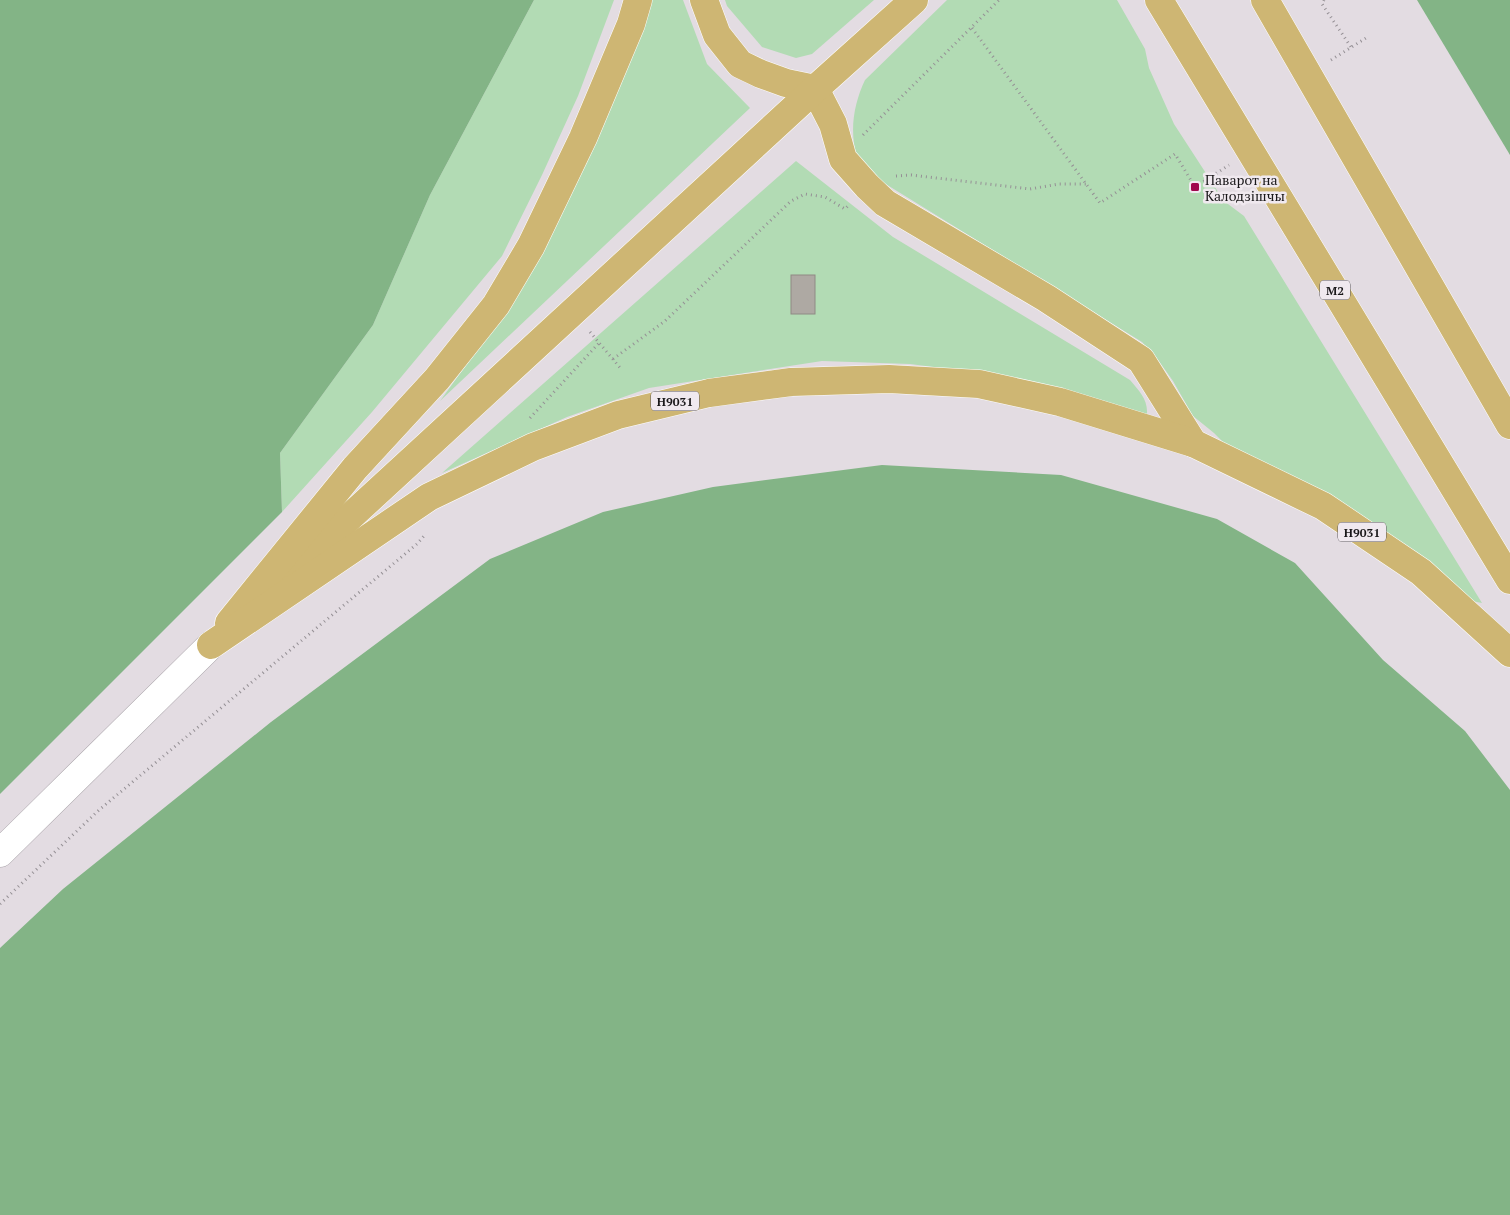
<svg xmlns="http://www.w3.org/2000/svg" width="1510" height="1215" viewBox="0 0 1510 1215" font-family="'PT Serif',serif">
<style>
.green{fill:#b2dbb4}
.forest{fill:#83b486}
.building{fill:#aea9a3;stroke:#8f8a84}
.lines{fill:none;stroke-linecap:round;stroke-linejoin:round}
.secondary-casing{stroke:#a6a0a6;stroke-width:29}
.highway-casing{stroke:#fff;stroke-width:29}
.path{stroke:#959095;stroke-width:3;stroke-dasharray:1 4;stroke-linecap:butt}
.secondary{stroke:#fff;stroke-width:28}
.highway{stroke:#ceb673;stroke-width:28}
.poi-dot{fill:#a0084d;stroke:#f0e9ef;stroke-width:2}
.labels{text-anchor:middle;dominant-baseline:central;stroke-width:5;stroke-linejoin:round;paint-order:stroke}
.shield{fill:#f0e9ef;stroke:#5a575a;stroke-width:1}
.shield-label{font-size:12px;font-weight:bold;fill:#1a181a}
.poi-label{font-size:14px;fill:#1a181a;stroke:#f0e9ef;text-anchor:start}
</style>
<rect width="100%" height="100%" fill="#e3dce2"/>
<!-- green -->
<g class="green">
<polygon points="534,0 614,0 578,96 542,175 502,256 372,412 282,512 280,453 373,325 430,195"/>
<polygon points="649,0 683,0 707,64 750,108 440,401 513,301"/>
<polygon points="725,0 874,0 812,54 796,58 762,47 727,6"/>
<path d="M 947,0 L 1117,0 L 1145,49 L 1149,68 L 1174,124 L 1224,201 L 1244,216 L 1482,603 L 1472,601 L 1232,451 L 1214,433 L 1193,416 L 1173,381 L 1156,357 L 1142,342 L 871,175 C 867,169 859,163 857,156 C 849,131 854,103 865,80 Z"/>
<path d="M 796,161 L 893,237 L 1130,380 C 1139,391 1148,399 1147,414 L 1142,417 L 995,375 L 910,364 L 822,361 L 649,388 L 567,417 L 442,473 Z"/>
</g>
<!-- forest -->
<g class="forest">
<polygon points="0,0 534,0 430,195 373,325 280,453 282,512 0,794"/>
<polygon points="1417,0 1510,0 1510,155"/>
<polygon points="882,465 1061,475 1217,519 1295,563 1383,660 1465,731 1510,790 1510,1215 0,1215 0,948 63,889 271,722 490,559 603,512 713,487"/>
</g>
<!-- building -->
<rect class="building" x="791" y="275" width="24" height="39"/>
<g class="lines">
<!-- secondary casing -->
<g class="secondary-casing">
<polyline id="secondary" points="0,853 211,645"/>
</g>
<!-- highway casing -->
<g class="highway-casing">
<g id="highway">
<polyline points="704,0 717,35 740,64 761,74 786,83 815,89 833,124 843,159 867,186 885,203 1046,298 1141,360 1193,443"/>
<polyline points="1159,0 1510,580"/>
<polyline points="1265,0 1510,425"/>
<polyline points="276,585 815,89 914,0"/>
<polyline points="229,623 355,468 437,379 496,305 531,246 583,138 631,24 638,0"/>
<polyline points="211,645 429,497 533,447 618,415 709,393 791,382 889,379 979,384 1060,402 1193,443 1323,506 1421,572 1510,653"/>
</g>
</g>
<!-- path -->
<g class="path">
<polyline points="1324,0 1322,4 1351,47"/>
<polyline points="972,28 1100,203 1175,154 1195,187 1229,165"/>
<polyline points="1331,60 1366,38"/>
<polyline points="863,135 999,0"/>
<polyline points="896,176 911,175 1030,189 1059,184 1087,184"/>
<polyline points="590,332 622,370"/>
<polyline points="613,359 665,321 791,201 805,194 825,197 845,209 849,205"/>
<polyline points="530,418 599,343"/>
<polyline points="0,904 99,810 417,544 424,536"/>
</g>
<!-- secondary -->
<use href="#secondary" class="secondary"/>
<!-- highway -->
<use href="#highway" class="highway"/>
</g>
<!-- markers -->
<rect class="poi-dot" x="1190" y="182" width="10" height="10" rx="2.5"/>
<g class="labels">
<!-- shield labels -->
<g class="shield">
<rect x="1320" y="280.5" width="30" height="19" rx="4"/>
<rect x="651" y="391.5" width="48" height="19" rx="4"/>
<rect x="1338" y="522.5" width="48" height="19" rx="4"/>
</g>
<g class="shield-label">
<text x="1335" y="290">М2</text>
<text x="675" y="401">Н9031</text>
<text x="1362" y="532">Н9031</text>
</g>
<!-- poi labels -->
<g class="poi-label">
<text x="1205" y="179">Паварот на<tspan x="1205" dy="16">Калодзішчы</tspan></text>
</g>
</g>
</svg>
